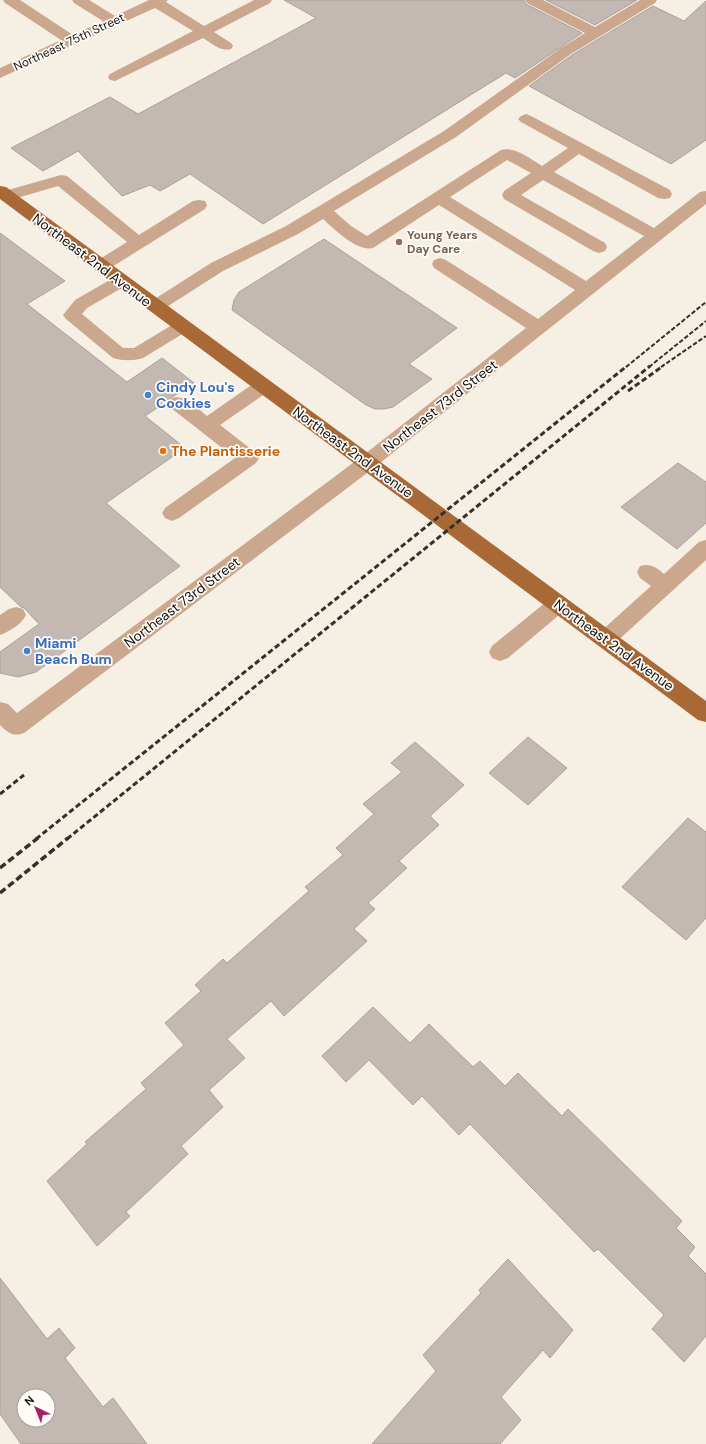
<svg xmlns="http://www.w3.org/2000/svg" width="706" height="1444" viewBox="0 0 706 1444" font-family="'DM Sans',sans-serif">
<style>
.building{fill:#c3b9b2;stroke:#aba19a;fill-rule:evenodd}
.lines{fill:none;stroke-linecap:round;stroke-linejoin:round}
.minor{fill:#cba78e;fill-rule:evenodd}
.major{fill:#a86936;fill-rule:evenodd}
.rail-far2{stroke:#33312c;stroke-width:2;stroke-dasharray:4.5 2;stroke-linecap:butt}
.rail-far1{stroke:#33312c;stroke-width:3;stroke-dasharray:5.5 3;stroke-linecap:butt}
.rail{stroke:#33312c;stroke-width:3.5;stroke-dasharray:7 3.5;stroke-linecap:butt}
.education-dot{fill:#8d6e63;stroke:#fffcf8;stroke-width:1.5}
.shop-dot{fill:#3f7fe0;stroke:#fffcf8;stroke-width:1.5}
.food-dot{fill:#e8710a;stroke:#fffcf8;stroke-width:1.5}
.labels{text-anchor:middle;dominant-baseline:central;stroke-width:3.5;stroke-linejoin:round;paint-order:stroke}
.far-street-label{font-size:12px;fill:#13110e;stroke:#fffcf8}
.far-education-label{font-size:12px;font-weight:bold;fill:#785e54;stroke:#fffcf8;text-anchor:start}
.street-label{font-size:14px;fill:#13110e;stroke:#fffcf8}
.shop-label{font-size:14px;font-weight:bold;fill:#366cbe;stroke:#fffcf8;text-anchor:start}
.food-label{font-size:14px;font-weight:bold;fill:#c56008;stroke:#fffcf8;text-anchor:start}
</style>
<rect width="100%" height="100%" fill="#f5efe4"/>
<!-- building -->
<g class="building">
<polygon points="284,0 524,0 526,4 582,33 515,78 506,73 263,224 190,174 160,191 150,185 122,196 78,151 43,171 11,148 110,97 138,114 316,18"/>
<polygon points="546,0 637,0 595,25"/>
<polygon points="706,1 706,140 671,164 529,86 572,55 653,6 684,21"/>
<polygon points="0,233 65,281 27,304 127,382 162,358 194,383 174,396 171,397 169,400 145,416 185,448 106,503 180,566 36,672 18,677 0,673 0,652 39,624 24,608 21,607 0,587"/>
<polygon points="324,239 457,328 409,364 432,379 393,407 384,409 375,409 366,405 232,310 234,300 239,292"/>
<polygon points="678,463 706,482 706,523 677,549 621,507"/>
<polygon points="528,737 567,768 528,805 489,773"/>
<polygon points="415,742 464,785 430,816 439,825 399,861 407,868 368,903 375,909 354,929 367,941 284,1016 271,1001 227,1039 245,1058 209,1090 223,1107 181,1146 188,1154 126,1212 130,1216 97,1246 47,1181 87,1144 85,1142 146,1089 141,1083 184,1045 165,1023 201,991 195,985 223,959 227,963 309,891 305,887 343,855 336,848 374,814 363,804 402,772 391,763"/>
<polygon points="688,818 706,832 706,918 686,940 622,887"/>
<polygon points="373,1007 410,1043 429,1024 473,1067 480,1061 505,1086 518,1073 562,1116 568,1109 682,1221 676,1228 695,1247 688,1256 706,1274 706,1336 684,1362 652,1329 664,1315 598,1249 594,1252 470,1124 459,1135 422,1096 413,1105 369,1060 346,1082 322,1056"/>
<polygon points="508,1259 573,1330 550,1358 543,1350 501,1397 521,1420 500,1444 372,1444 436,1371 423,1355 481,1293 479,1290"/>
<path d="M 0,1278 L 47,1339 L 59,1328 L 75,1348 L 65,1358 L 103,1407 L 113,1398 L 147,1444 L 21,1444 L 0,1414 ZM 24,1396 L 48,1396 L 48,1420 L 24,1420 Z"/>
</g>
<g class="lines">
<!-- minor -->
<g class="minor">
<path d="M 3,0 L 20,0 L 73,35 L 103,21 L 74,3 L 72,0 L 89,0 L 115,16 L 149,0 L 168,0 L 166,2 L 204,26 L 254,0 L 272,0 L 270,3 L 214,32 L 231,43 L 233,46 L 231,49 C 220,52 212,43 203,38 L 115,81 L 110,80 L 108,77 L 110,74 L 193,31 L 155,8 L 0,78 L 0,68 L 61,40 L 5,3 Z"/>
<path d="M 525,0 L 543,0 L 595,27 L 640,0 L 657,0 L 655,3 L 571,54 L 456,137 L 334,211 L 351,226 L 367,236 L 501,150 C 515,146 530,159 542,166 L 568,148 L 521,122 L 518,119 L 521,116 L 526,114 L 531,116 L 670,190 L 672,194 L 670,198 L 664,199 L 658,198 L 579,154 L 554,172 L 654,228 L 700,192 L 706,191 L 706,204 L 375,467 L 24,733 C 13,737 8,733 0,725 L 0,702 L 8,704 L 17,713 L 361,457 L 526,328 L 434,268 L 432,264 L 434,260 L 440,258 L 446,260 L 538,319 L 575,290 L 439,205 L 373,248 C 357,252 334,229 323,219 L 298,234 L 223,271 L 162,310 L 156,312 L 150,310 L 147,306 L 150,302 L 211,263 L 286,226 L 444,131 L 561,48 L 585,33 L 527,3 ZM 507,160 L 531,173 L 504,191 L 502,195 L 504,199 L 593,251 L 599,253 L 605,251 L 607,247 L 605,243 L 521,195 L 543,180 L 644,236 L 586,281 L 450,197 Z"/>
<polygon points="61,175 67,176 139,235 193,201 199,200 205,201 207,205 205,209 107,270 101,272 95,270 92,266 95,262 127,242 58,186 7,201 0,198 1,192"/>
<path d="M 121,275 L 127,277 L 130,281 L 127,285 L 87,308 L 82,314 L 123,348 L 134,348 L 177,322 L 183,320 L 189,322 L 192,326 L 189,330 L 143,358 C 134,361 122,361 113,358 L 66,319 L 63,315 L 75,300 L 115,277 Z"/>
<path d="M 263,379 L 269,381 L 272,386 L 269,391 L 220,425 L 256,453 L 259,458 L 256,463 L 179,518 L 172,521 L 165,518 L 162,513 L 165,508 L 235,458 L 171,408 L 169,403 L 171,398 C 185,394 196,407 207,416 L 257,381 Z"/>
<path d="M 706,540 L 706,560 L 613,645 L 606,648 L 599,645 L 595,639 L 599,633 L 651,586 L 640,578 L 637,572 L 640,566 C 650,563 656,567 664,574 L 699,542 Z"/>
<polygon points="558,596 565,598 568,604 565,610 508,658 500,661 492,658 489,652 492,646 551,598"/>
<path d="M 16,607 L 23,609 L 26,615 C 21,625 10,631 0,635 L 0,615 L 9,609 Z"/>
</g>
<!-- major -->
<polygon class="major" points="0,186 6,187 706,701 706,722 698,720 0,199"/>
<!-- rail-far2 -->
<g class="rail-far2">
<polyline points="626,367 706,302"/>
<polyline points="649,367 706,321"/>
<polyline points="661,367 706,336"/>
</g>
<!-- rail-far1 -->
<g class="rail-far1">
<polyline points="628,391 663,366"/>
<polyline points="0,794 24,775"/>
<polyline points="36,839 627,366"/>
<polyline points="67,839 650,366"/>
</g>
<!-- rail -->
<g class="rail">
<polyline points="0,868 38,838"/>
<polyline points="0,893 68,838"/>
</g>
</g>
<!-- markers -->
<circle class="education-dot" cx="399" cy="242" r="4"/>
<g class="shop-dot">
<circle cx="148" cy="395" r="4"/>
<circle cx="27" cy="651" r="4"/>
</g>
<circle class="food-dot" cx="163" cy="451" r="4"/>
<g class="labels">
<!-- far-street labels -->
<g class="far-street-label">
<text transform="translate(69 42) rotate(-25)">Northeast 75th Street</text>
</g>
<!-- far-education labels -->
<g class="far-education-label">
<text x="407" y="235">Young Years<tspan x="407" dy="14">Day Care</tspan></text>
</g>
<!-- street labels -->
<g class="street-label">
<text transform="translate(92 260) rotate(37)">Northeast 2nd Avenue</text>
<text transform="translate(440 406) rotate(-38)">Northeast 73rd Street</text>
<text transform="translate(353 452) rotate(36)">Northeast 2nd Avenue</text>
<text transform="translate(182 602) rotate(-37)">Northeast 73rd Street</text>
<text transform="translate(614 645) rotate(36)">Northeast 2nd Avenue</text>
</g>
<!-- shop labels -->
<g class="shop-label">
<text x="156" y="387">Cindy Lou's<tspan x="156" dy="16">Cookies</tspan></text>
<text x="35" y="643">Miami<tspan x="35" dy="16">Beach Bum</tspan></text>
</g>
<!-- food labels -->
<g class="food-label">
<text x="171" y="451">The Plantisserie</text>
</g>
</g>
<!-- north arrow -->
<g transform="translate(36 1408) rotate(317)"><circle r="19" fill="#fffcf8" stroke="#a19e9a"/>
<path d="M0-3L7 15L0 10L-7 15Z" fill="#a51f69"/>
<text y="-6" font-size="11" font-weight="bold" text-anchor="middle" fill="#13110e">N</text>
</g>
</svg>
